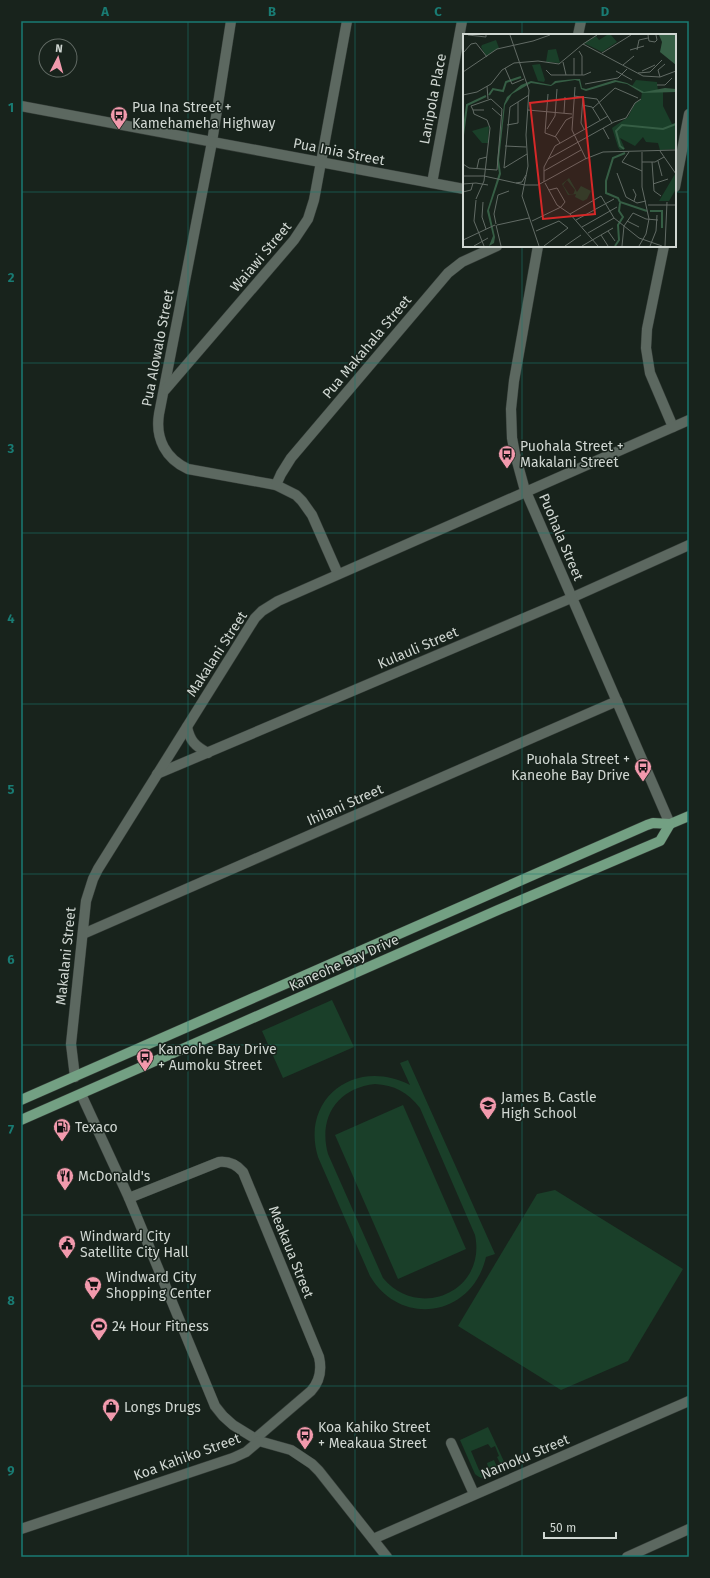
<svg xmlns="http://www.w3.org/2000/svg" width="710" height="1578" viewBox="0 0 710 1578" font-family="'Fira Sans',sans-serif">
<style>
.green{fill:#1a3f29;fill-rule:evenodd}
.lines{fill:none;stroke-linecap:round;stroke-linejoin:round}
.minor-casing{stroke:#353d38;stroke-width:11}
.tertiary-casing{stroke:#353d38;stroke-width:11}
.primary-casing{stroke:#353d38;stroke-width:11}
.minor{stroke:#5c6860;stroke-width:10}
.tertiary{stroke:#5c6860;stroke-width:10}
.primary{stroke:#73a083;stroke-width:10}
.grid{fill:none;stroke:#197b73;stroke-width:1;stroke-opacity:0.55}
.labels{text-anchor:middle;dominant-baseline:central;stroke-width:3;stroke-linejoin:round;paint-order:stroke}
.street-label{font-size:14px;fill:#d0d7d2;stroke:#18231c}
.poi-label{font-size:14px;fill:#d0d7d2;stroke:#18231c;text-anchor:start}
.inset-river{fill:none;stroke:#365e45;stroke-width:2}
.inset-road{fill:none;stroke:#626b65;stroke-width:1}
.view{fill:#d62828;fill-opacity:0.15;stroke:#d62828;stroke-width:2}
.inset-edge{fill:none;stroke:#d0d7d2;stroke-width:2}
.neatline{fill:none;stroke:#197b73;stroke-width:1.5}
.grid-label{font-size:13px;text-anchor:middle;font-weight:bold;fill:#197b73}
</style>
<rect width="100%" height="100%" fill="#18231c"/>
<!-- green -->
<g class="green">
<polygon points="332,1000 354,1047 283,1078 262,1031"/>
<path d="M 408,1060 L 495,1254 L 486,1257 C 472,1317 401,1328 370,1276 L 318,1157 C 300,1098 356,1057 410,1085 L 400,1063 ZM 375,1084 C 394,1085 408,1092 420,1108 L 475,1235 C 487,1291 419,1321 383,1278 L 328,1154 C 318,1118 337,1088 375,1084 Z"/>
<polygon points="403,1105 466,1249 398,1279 335,1135"/>
<polygon points="555,1190 683,1269 628,1361 561,1390 458,1326 537,1194"/>
<path d="M 488,1427 L 507,1468 L 503,1469 L 497,1457 L 499,1456 L 495,1446 L 491,1448 L 488,1444 L 471,1451 L 479,1470 L 488,1467 L 487,1463 L 494,1460 L 499,1472 C 490,1476 483,1482 475,1474 L 460,1440 Z"/>
</g>
<g class="lines">
<!-- minor casing -->
<g class="minor-casing">
<g id="minor">
<path d="M 231,21 L 212,142 L 159,414 C 155,439 166,459 188,469 L 276,485 L 296,495 L 302,501 L 312,515 L 338,574"/>
<polyline points="578,35 581,21"/>
<polyline points="432,183 462,21"/>
<polyline points="675,187 689,114"/>
<polyline points="664,246 647,329 646,348 650,373 673,427"/>
<polyline points="165,390 294,240 308,219 314,200 347,21"/>
<polyline points="276,485 281,474 291,458 448,273 462,262 497,246"/>
<path d="M 187,727 C 190,741 195,746 208,753"/>
<polyline points="157,774 569,599 689,545"/>
<polyline points="83,934 617,701"/>
<polyline points="75,1077 71,1044 86,901 93,879 98,869 255,618 262,611 278,601 689,420"/>
<polyline points="81,1094 129,1198 215,1406 223,1416 233,1425 259,1441 291,1450 312,1464 319,1471 387,1557"/>
<path d="M 129,1198 L 219,1162 C 229,1161 236,1164 243,1172 L 319,1357 C 322,1370 320,1381 311,1391 L 256,1438"/>
<polyline points="451,1443 474,1494"/>
<polyline points="21,1529 233,1458 246,1452 259,1441"/>
<polyline points="373,1539 689,1401"/>
<polyline points="627,1557 689,1529"/>
</g>
</g>
<!-- tertiary casing -->
<g class="tertiary-casing">
<g id="tertiary">
<polyline points="21,106 464,189"/>
<polyline points="538,246 514,381 511,409 512,438 515,454 524,487 670,824"/>
</g>
</g>
<!-- primary casing -->
<g class="primary-casing">
<g id="primary">
<polyline points="21,1100 647,825 653,823 670,824 689,816"/>
<polyline points="21,1120 498,910 660,841 670,824"/>
</g>
</g>
<!-- minor -->
<use href="#minor" class="minor"/>
<!-- tertiary -->
<use href="#tertiary" class="tertiary"/>
<!-- primary -->
<use href="#primary" class="primary"/>
</g>
<!-- grid -->
<path class="grid" d="M 188,21 L 188,1557M 355,21 L 355,1557M 522,21 L 522,35M 21,192 L 464,192M 675,192 L 689,192M 522,246 L 522,1557M 21,363 L 689,363M 21,533 L 689,533M 21,704 L 689,704M 21,874 L 689,874M 21,1045 L 689,1045M 21,1215 L 689,1215M 21,1386 L 689,1386"/>
<!-- icons -->
<defs>
<g id="bus-pin" transform="scale(0.9)"><path d="M0 17L-7.5 6A9.5 9.5 0 1 1 7.5 6Z" fill="#f29aad" stroke="#18231c"/><path d="M-5-6H5V4H4V6H2V4H-2V6H-4V4H-5ZM-3.5-4V0h7V-4ZM-3.5 1.2v1.5H-2V1.2ZM2 1.2v1.5H3.5V1.2Z" fill="#111"/></g>
<g id="school-pin" transform="scale(0.9)"><path d="M0 17L-7.5 6A9.5 9.5 0 1 1 7.5 6Z" fill="#f29aad" stroke="#18231c"/><path d="M0-5L7-2L0 1L-7-2ZM-4 1L0 2.5L4 1V4Q0 6-4 4Z" fill="#111"/></g>
<g id="fuel-pin" transform="scale(0.9)"><path d="M0 17L-7.5 6A9.5 9.5 0 1 1 7.5 6Z" fill="#f29aad" stroke="#18231c"/><path d="M-5.5-6h7V0h2V4h1.3V-2.5L3-4.5l.8-.8L6-3V5H2.5V1h-1V6h-7ZM-4.2-4.7v3.2H.2V-4.7Z" fill="#111"/></g>
<g id="restaurant-pin" transform="scale(0.9)"><path d="M0 17L-7.5 6A9.5 9.5 0 1 1 7.5 6Z" fill="#f29aad" stroke="#18231c"/><path d="M-5-6h1v4h1v-4h1v4h1v-4h1v5L-1.5 .5V6h-2V.5L-5-1ZM5-6V6H3V1.5H1.5Q1.5-4 5-6Z" fill="#111"/></g>
<g id="civic-pin" transform="scale(0.9)"><path d="M0 17L-7.5 6A9.5 9.5 0 1 1 7.5 6Z" fill="#f29aad" stroke="#18231c"/><path d="M-.6-6.5H3V-4.5H.6V-3L4-1V1h2V6H-6V1h2V-1L-.6-3ZM-1.2 2.5V6h2.4V2.5Z" fill="#111"/></g>
<g id="supermarket-pin" transform="scale(0.9)"><path d="M0 17L-7.5 6A9.5 9.5 0 1 1 7.5 6Z" fill="#f29aad" stroke="#18231c"/><path d="M-6-5.5h2.5l.6 2H6L4.5 2H-2.5L-4.4-4H-6ZM-1.5 3.2a1.3 1.3 0 1 0 .1 0ZM3 3.2a1.3 1.3 0 1 0 .1 0Z" fill="#111"/></g>
<g id="stadium-pin" transform="scale(0.9)"><path d="M0 17L-7.5 6A9.5 9.5 0 1 1 7.5 6Z" fill="#f29aad" stroke="#18231c"/><path d="M0-5a6.5 5 0 1 0 0 10a6.5 5 0 1 0 0-10ZM-3.5-1.8h7v3.6h-7Z" fill="#111"/></g>
<g id="shop-pin" transform="scale(0.9)"><path d="M0 17L-7.5 6A9.5 9.5 0 1 1 7.5 6Z" fill="#f29aad" stroke="#18231c"/><path d="M-5-2.5h2.3a2.7 3.5 0 0 1 5.4 0H5L5.5 6h-11ZM-1.5-2.5h3a1.5 2.3 0 0 0-3 0Z" fill="#111"/></g>
</defs>
<g fill-rule="evenodd">
<use href="#bus-pin" x="119" y="115"/>
<use href="#bus-pin" x="507" y="454"/>
<use href="#bus-pin" x="643" y="767"/>
<use href="#bus-pin" x="145" y="1057"/>
<use href="#school-pin" x="488" y="1105"/>
<use href="#fuel-pin" x="62" y="1127"/>
<use href="#restaurant-pin" x="65" y="1176"/>
<use href="#civic-pin" x="67" y="1244"/>
<use href="#supermarket-pin" x="93" y="1285"/>
<use href="#stadium-pin" x="99" y="1326"/>
<use href="#shop-pin" x="111" y="1407"/>
<use href="#bus-pin" x="305" y="1435"/>
</g>
<g class="labels">
<!-- street labels -->
<g class="street-label">
<text transform="translate(433 99) rotate(-79)">Lanipola Place</text>
<text transform="translate(339 152) rotate(11)">Pua Inia Street</text>
<text transform="translate(261 257) rotate(-50)">Waiawi Street</text>
<text transform="translate(367 347) rotate(-50)">Pua Makahala Street</text>
<text transform="translate(158 348) rotate(-79)">Pua Alowalo Street</text>
<text transform="translate(561 537) rotate(67)">Puohala Street</text>
<text transform="translate(418 648) rotate(-23)">Kulauli Street</text>
<text transform="translate(217 654) rotate(-57)">Makalani Street</text>
<text transform="translate(345 805) rotate(-24)">Ihilani Street</text>
<text transform="translate(66 956) rotate(-84)">Makalani Street</text>
<text transform="translate(344 963) rotate(-24)">Kaneohe Bay Drive</text>
<text transform="translate(291 1252) rotate(68)">Meakaua Street</text>
<text transform="translate(187 1457) rotate(-20)">Koa Kahiko Street</text>
<text transform="translate(525 1457) rotate(-23)">Namoku Street</text>
</g>
<!-- poi labels -->
<g class="poi-label">
<text x="132" y="107">Pua Ina Street +<tspan x="132" dy="16">Kamehameha Highway</tspan></text>
<text x="520" y="446">Puohala Street +<tspan x="520" dy="16">Makalani Street</tspan></text>
<text x="630" y="759" text-anchor="end">Puohala Street +<tspan x="630" dy="16">Kaneohe Bay Drive</tspan></text>
<text x="158" y="1049">Kaneohe Bay Drive<tspan x="158" dy="16">+ Aumoku Street</tspan></text>
<text x="501" y="1097">James B. Castle<tspan x="501" dy="16">High School</tspan></text>
<text x="75" y="1127">Texaco</text>
<text x="78" y="1176">McDonald's</text>
<text x="80" y="1236">Windward City<tspan x="80" dy="16">Satellite City Hall</tspan></text>
<text x="106" y="1277">Windward City<tspan x="106" dy="16">Shopping Center</tspan></text>
<text x="112" y="1326">24 Hour Fitness</text>
<text x="124" y="1407">Longs Drugs</text>
<text x="318" y="1427">Koa Kahiko Street<tspan x="318" dy="16">+ Meakaua Street</tspan></text>
</g>
</g>
<!-- overview -->
<g transform="translate(463 34)">
<rect width="213" height="213" fill="#18231c"/>
<path d="M 144,1 L 148,1 L 154,8 L 139,18 L 121,9 L 133,2 L 136,6 ZM 33,6 L 36,14 L 23,22 L 18,13 L 19,11 ZM 93,15 L 97,29 L 83,28 L 85,16 ZM 77,30 L 82,46 L 81,48 L 75,47 L 69,31 ZM 173,46 L 194,48 L 195,58 L 200,57 L 200,72 L 209,90 L 213,89 L 213,115 L 197,116 L 195,109 L 183,108 L 180,103 L 172,112 L 157,104 L 162,115 L 157,116 L 155,113 L 149,94 L 165,83 L 172,69 L 178,65 L 179,58 L 169,52 ZM 26,92 L 25,109 L 19,109 L 9,97 ZM 212,140 L 213,155 L 206,167 L 196,167 ZM 106,144 L 114,158 L 118,152 L 128,157 L 124,165 L 120,167 L 112,163 L 113,160 L 105,161 L 99,150 ZM 104,146 L 112,156 L 110,161 L 106,160 L 100,151 Z" fill="#1a3f29" fill-rule="evenodd"/>
<path d="M 196,1 L 213,1 L 213,31 L 197,18 L 199,8 ZM 112,45 L 117,45 L 119,54 L 123,55 L 152,46 L 164,49 L 181,58 L 202,54 L 213,55 L 213,58 L 179,59 L 164,50 L 153,48 L 123,57 L 118,55 L 116,47 L 112,46 L 93,49 L 88,52 L 68,49 L 49,60 L 42,71 L 36,126 L 38,140 L 26,176 L 32,203 L 31,209 L 26,212 L 30,202 L 24,177 L 36,139 L 34,127 L 41,70 L 44,63 L 58,51 L 68,47 L 88,51 L 92,47 Z" fill="#365e45"/>
<path class="inset-river" d="M 26,61 L 30,55 L 40,57 L 43,48 L 58,43M 0,101 L 4,71 L 23,62M 161,115 L 157,112 L 153,97 L 159,91 L 200,95 L 213,90M 162,119 L 150,124 L 143,147 L 143,159 L 155,164 L 157,168 L 184,177M 187,177 L 199,177 L 199,194M 152,212 L 156,206 L 155,191 L 160,183 L 156,177 L 157,169"/>
<path class="inset-road" d="M 5,1 L 23,3 L 23,1M 47,1 L 66,56 L 63,101 L 65,132 L 59,162 L 76,212M 185,1 L 186,7 L 192,8 L 194,6 L 193,1M 120,10 L 134,1M 167,16 L 181,12M 174,16 L 176,6 L 185,4M 116,17 L 119,22 L 119,41M 1,18 L 8,10 L 13,9 L 24,23M 139,19 L 168,1M 100,28 L 103,41M 160,31 L 171,22M 42,34 L 49,50 L 61,45M 83,36 L 88,41 L 121,41 L 128,38M 153,37 L 169,46M 179,37 L 192,31M 0,38 L 34,15 L 70,7 L 87,1M 175,39 L 187,38 L 199,26M 111,41 L 111,24M 197,43 L 195,36 L 202,30M 122,50 L 155,44 L 164,35M 194,51 L 202,51 L 209,44M 24,52 L 25,65M 112,53 L 109,96 L 123,125M 85,60 L 82,99 L 93,103 L 97,109M 0,61 L 14,58 L 28,50 L 39,36 L 51,29 L 75,27 L 96,30 L 120,10 L 180,42 L 197,43 L 213,37M 111,62 L 134,65 L 149,89M 120,63 L 118,89 L 121,95M 119,71 L 129,73 L 137,86M 29,74 L 38,82M 130,74 L 152,54 L 175,64M 10,76 L 11,80 L 24,86 L 27,94 L 21,147 L 13,165M 65,76 L 109,80M 101,79 L 102,63M 44,91 L 55,89 L 55,68M 140,94 L 146,105M 84,95 L 92,82 L 94,55M 92,103 L 103,86 L 109,83M 42,112 L 63,113M 197,117 L 213,140M 166,118 L 159,128 L 179,137M 64,120 L 41,134 L 47,73 L 66,61M 85,125 L 151,88 L 163,84 L 172,69 L 178,65M 195,127 L 199,142M 179,128 L 192,128 L 201,123M 189,128 L 191,157 L 198,162M 0,130 L 6,134 L 34,136 L 39,75 L 28,65 L 8,72 L 10,76 L 21,76M 14,134 L 16,125 L 24,123M 81,137 L 118,116M 154,139 L 163,163 L 174,169 L 183,167M 0,142 L 21,142 L 62,151M 81,148 L 81,133 L 92,112 L 145,82M 53,149 L 59,148 L 63,141M 82,149 L 94,171 L 107,180 L 135,212M 0,150 L 13,149 L 25,151M 190,150 L 205,145M 62,151 L 75,151 L 122,125 L 140,118 L 213,116M 170,155 L 173,161 L 171,167M 86,156 L 94,154 L 102,168 L 98,173M 0,158 L 8,156 L 10,149M 13,166 L 11,187 L 21,212M 20,168 L 19,183 L 23,195M 185,171 L 213,171M 107,180 L 138,162 L 151,184 L 176,204 L 199,212M 113,186 L 151,165M 69,187 L 98,173M 164,187 L 176,193M 33,190 L 31,180 L 35,161 L 46,157M 33,191 L 38,212M 34,191 L 66,184M 161,192 L 170,179 L 183,185 L 195,186M 119,193 L 154,173M 73,197 L 96,187 L 105,194 L 81,212M 145,197 L 152,207M 125,199 L 151,184M 138,201 L 145,212M 0,206 L 32,191M 11,212 L 25,204M 102,212 L 118,201M 119,212 L 150,194M 159,212 L 161,192M 176,212 L 183,200 L 186,185 L 179,153 L 179,118M 187,212 L 193,197 L 194,181M 202,212 L 204,168"/>
<path class="view" d="M 120,63 L 132,180 L 80,185 L 67,69 Z"/>
<rect width="213" height="213" class="inset-edge"/>
</g>
<!-- border -->
<rect width="710" height="1578" fill="none" stroke="#18231c" stroke-width="44"/>
<!-- north arrow -->
<g transform="translate(58 58) rotate(6)"><circle r="19" fill="#18231c" stroke="#626b65"/>
<path d="M0-3L7 15L0 10L-7 15Z" fill="#f29aad"/>
<text y="-6" font-size="11" font-weight="bold" text-anchor="middle" fill="#d0d7d2">N</text>
</g>
<!-- scale -->
<path d="M544 1532v6h72v-6" fill="none" stroke="#d0d7d2" stroke-width="2"/>
<text x="550" y="1532" font-size="12" fill="#d0d7d2" stroke="#18231c" stroke-width="3" paint-order="stroke">50 m</text>
<rect x="22" y="22" width="666" height="1534" class="neatline"/>
<g class="grid-label">
<text x="105" y="16">A</text>
<text x="272" y="16">B</text>
<text x="438" y="16">C</text>
<text x="605" y="16">D</text>
<text x="11" y="112">1</text>
<text x="11" y="282">2</text>
<text x="11" y="453">3</text>
<text x="11" y="623">4</text>
<text x="11" y="794">5</text>
<text x="11" y="964">6</text>
<text x="11" y="1134">7</text>
<text x="11" y="1305">8</text>
<text x="11" y="1475">9</text>
</g>
</svg>
